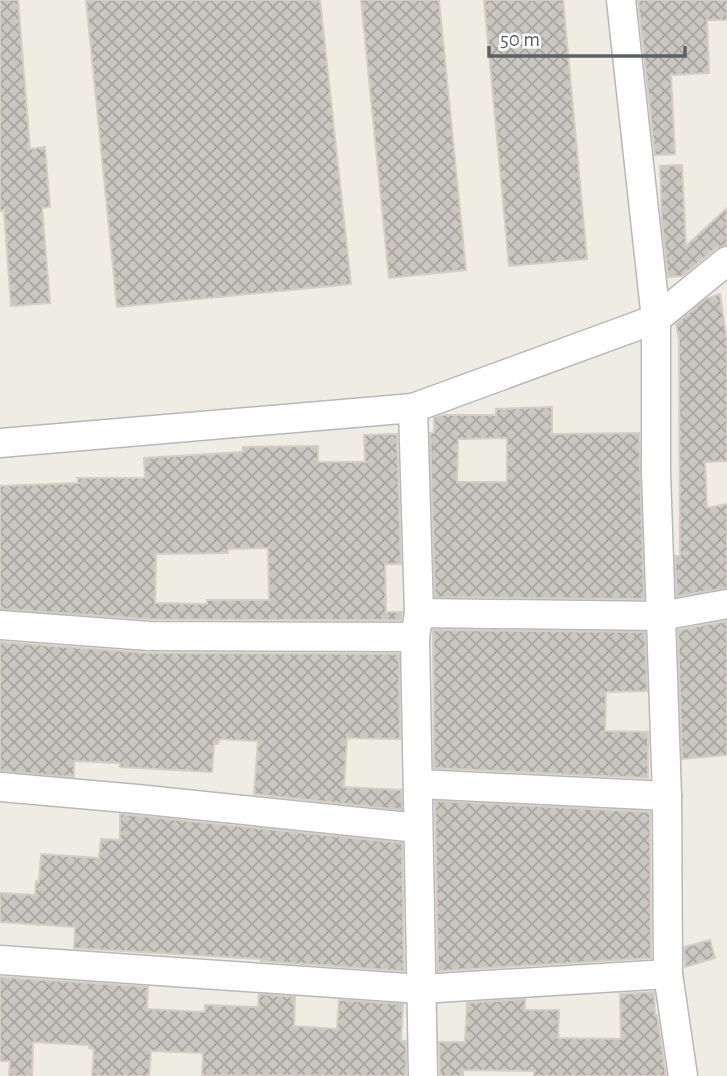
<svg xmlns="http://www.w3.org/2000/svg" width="727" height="1076" viewBox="0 0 727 1076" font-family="'Alegreya Sans',sans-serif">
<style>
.building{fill:url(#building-cross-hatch);stroke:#d4cec2;stroke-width:2;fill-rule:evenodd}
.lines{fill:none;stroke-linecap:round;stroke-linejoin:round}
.minor-casing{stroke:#b5b8bc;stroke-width:31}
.minor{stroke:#fff;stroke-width:28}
</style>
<defs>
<pattern id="building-cross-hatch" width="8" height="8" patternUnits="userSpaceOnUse" patternTransform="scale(1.75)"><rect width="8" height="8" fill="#cac7c1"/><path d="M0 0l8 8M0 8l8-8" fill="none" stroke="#a7a5a1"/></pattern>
</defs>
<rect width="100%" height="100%" fill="#efece4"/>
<!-- building -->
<g class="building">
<polygon points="0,0 18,0 30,149 45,147 50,207 42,208 50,303 11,306 4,211 0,211"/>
<polygon points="86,0 320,0 351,284 117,307"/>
<polygon points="361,0 439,0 466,270 389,278"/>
<polygon points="484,0 563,0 587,259 509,266"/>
<polygon points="638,0 727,0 727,20 707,20 709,73 671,75 675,154 655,155"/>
<polygon points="682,165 686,246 727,208 727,245 716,248 682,276 668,277 662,221 660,166"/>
<polygon points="720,294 727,342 727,461 705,462 707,508 727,504 727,588 677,596 675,556 680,556 679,340 676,324 706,299"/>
<path d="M 552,407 L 552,434 L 639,433 L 644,599 L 435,597 L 430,433 L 434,433 L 434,418 L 443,415 L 496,415 L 496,409 ZM 507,438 L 507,482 L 457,482 L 458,439 Z"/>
<path d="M 397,434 L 401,564 L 385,564 L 386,612 L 402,612 L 401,620 L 150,619 L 0,609 L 0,486 L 78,483 L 77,478 L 145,478 L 144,458 L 243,452 L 243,447 L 318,446 L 318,462 L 365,462 L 364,435 ZM 268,548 L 269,600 L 207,600 L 207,604 L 155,603 L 156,554 L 228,553 L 228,549 Z"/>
<polygon points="727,621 727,755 682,759 678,630"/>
<polygon points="433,630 645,632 647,691 606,692 605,731 648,732 648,778 434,768"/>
<polygon points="0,642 149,653 399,654 400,739 347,738 344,787 401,790 402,810 254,794 258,741 219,739 218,744 214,744 212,772 120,767 120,763 74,761 74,777 0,771"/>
<polygon points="435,801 650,812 651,958 438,971"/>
<polygon points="120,814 402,843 404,971 261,961 261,959 74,948 75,927 0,922 0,893 35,895 36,881 39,882 41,854 99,858 101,839 120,840"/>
<polygon points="710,940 715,958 685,967 684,947"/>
<polygon points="0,977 148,987 147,1009 205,1012 205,1005 258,1007 259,994 295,997 294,1026 337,1029 339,1000 403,1004 401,1041 406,1041 406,1076 202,1075 203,1053 151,1051 149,1076 92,1076 94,1049 89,1048 89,1045 33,1042 32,1076 9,1076 10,1061 0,1061"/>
<polygon points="654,992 655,1015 657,1015 666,1076 534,1076 534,1071 463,1070 463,1076 440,1076 439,1042 465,1042 467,1003 525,999 525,1010 559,1010 558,1038 621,1039 620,994"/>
</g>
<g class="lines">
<!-- minor casing -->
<g class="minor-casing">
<g id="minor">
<polyline points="621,0 656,319 656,472 667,796 668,974 683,1076"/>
<polyline points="413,408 419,613 415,637 423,1076"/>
<polyline points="0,443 413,408 656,319 727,261"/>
<polyline points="419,613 661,616 727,604"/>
<polyline points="0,625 149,636 415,637"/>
<polyline points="419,784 667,796"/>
<polyline points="0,787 137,799 418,828"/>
<polyline points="0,960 421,989 668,974"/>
</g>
</g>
<!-- minor -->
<use href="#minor" class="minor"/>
</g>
<!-- scale -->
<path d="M489 46v10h196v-10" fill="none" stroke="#5c6166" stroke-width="3.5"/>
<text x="500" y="46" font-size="21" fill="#5c6166" stroke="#ffffff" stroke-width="5" paint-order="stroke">50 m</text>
</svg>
